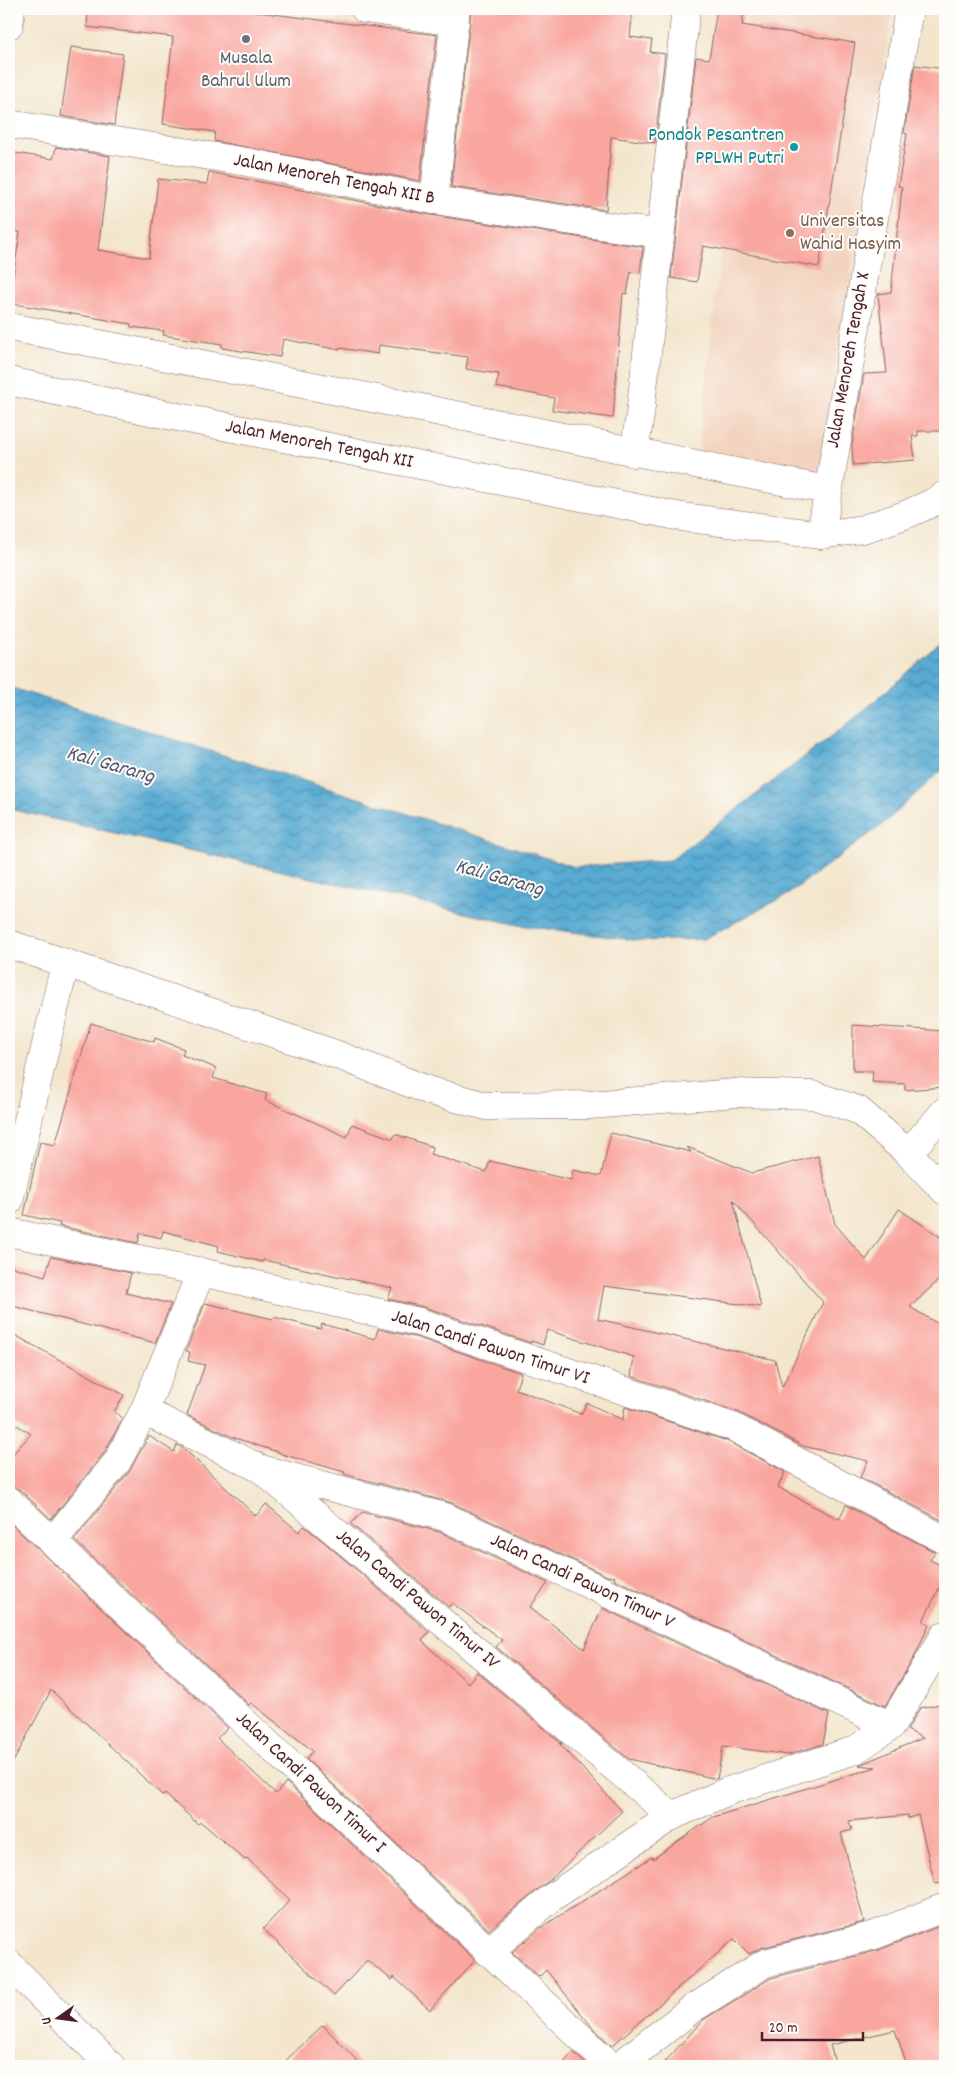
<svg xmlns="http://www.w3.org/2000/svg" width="954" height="2075" viewBox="0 0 954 2075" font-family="Dekko,sans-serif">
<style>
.built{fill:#f3d4bf}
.water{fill:url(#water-waves);stroke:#51657f}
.building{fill:#f9a69f;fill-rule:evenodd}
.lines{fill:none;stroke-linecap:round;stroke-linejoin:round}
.minor-casing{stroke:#856564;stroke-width:29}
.secondary-casing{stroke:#856564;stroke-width:29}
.minor{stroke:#fff;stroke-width:28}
.secondary{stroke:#fff;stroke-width:28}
.worship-dot{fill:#6b7280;stroke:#fdfcf7;stroke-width:2}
.culture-dot{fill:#0f9aa8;stroke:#fdfcf7;stroke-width:2}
.education-dot{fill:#8d6e63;stroke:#fdfcf7;stroke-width:2}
.labels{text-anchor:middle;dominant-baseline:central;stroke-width:4;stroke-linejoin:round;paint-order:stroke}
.worship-label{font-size:20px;fill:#5b616d;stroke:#fdfcf7}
.culture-label{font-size:20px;fill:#0d838f;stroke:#fdfcf7;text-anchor:end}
.street-label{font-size:20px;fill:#4a1f2b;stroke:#fdfcf7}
.education-label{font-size:20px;fill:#785e54;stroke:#fdfcf7;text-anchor:start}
.water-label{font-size:21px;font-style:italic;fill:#50576e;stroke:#fdfcf7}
</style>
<defs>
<pattern id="water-waves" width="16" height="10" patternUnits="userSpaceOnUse" patternTransform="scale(1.25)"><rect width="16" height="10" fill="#58abd3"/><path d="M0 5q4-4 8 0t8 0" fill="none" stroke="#4b8bab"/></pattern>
</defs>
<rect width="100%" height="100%" fill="#fdfcf7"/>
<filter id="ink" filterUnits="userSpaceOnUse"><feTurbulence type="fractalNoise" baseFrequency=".02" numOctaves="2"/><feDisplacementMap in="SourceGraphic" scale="10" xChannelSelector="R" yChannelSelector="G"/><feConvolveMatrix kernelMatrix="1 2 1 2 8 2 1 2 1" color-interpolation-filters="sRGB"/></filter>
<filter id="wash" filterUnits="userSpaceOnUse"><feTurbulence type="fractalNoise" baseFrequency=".0096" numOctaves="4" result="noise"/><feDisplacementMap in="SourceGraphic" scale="20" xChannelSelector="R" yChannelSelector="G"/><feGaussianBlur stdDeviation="1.12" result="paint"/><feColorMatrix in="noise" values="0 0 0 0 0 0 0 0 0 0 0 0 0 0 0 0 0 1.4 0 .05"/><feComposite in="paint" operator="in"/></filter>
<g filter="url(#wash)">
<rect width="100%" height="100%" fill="#f3e6cd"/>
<!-- built -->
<polygon class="built" points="748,9 893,9 818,478 698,456"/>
<!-- water -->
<polygon class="water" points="945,640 945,767 882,825 787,895 704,939 641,941 518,925 9,809 9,687 575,867 671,860 855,718"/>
<g id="blocks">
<!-- building -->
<g class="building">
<polygon points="88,9 234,9 437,35 420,181 214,141 215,132 163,124 173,37 87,27"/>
<polygon points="471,9 633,9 630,37 652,40 650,52 665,54 655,143 611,137 606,210 451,187"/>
<polygon points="717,9 744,9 742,25 855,43 819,267 703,246 697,282 671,278 696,57 709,59"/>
<polygon points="71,47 123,54 114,125 61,116"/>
<polygon points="915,65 945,69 945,431 918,431 918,436 912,436 915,460 853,465 852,445 864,374 887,373 878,294 891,292 902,187 898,186 907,134 904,133"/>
<polygon points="56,147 110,156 98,250 149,258 158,179 207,184 209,172 431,215 643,247 640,273 631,272 627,294 623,293 613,418 552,410 554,398 496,387 499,374 466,369 468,357 379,345 378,354 340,348 340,350 283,339 280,357 222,348 222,344 163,335 164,331 131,327 131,324 9,303 20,232 9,231 9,152 53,159"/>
<path d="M 91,1023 L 154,1042 L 155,1038 L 184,1049 L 182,1055 L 216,1068 L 213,1078 L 267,1094 L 265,1100 L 347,1137 L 352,1124 L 393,1139 L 395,1134 L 433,1147 L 430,1154 L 486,1172 L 490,1161 L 571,1180 L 573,1170 L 601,1176 L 611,1133 L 691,1152 L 687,1147 L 752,1173 L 818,1156 L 835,1224 L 866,1260 L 899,1209 L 945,1240 L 945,1274 L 910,1307 L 945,1328 L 945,1522 L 860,1477 L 868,1461 L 803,1446 L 738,1412 L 631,1376 L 634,1357 L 547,1330 L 543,1345 L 531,1341 L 531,1343 L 424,1307 L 388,1299 L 392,1288 L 263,1260 L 262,1262 L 218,1251 L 219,1246 L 163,1231 L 161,1238 L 140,1233 L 138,1243 L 59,1226 L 60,1223 L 24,1215 L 40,1142 L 55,1145 ZM 733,1200 L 823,1302 L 782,1387 L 775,1360 L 598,1319 L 604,1286 L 761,1307 Z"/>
<polygon points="853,1025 945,1031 945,1087 905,1090 905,1084 872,1082 873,1071 853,1071"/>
<polygon points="51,1257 131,1273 126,1293 171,1304 155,1343 9,1305 9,1266 45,1276"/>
<polygon points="205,1303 273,1319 274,1317 320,1329 322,1324 375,1339 378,1329 415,1337 521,1373 516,1389 581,1414 587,1403 623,1420 625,1407 727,1441 785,1472 778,1487 803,1501 839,1519 846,1505 935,1552 930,1560 945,1567 945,1576 923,1621 929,1624 915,1656 885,1706 614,1579 615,1577 607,1576 452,1503 344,1474 345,1472 281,1454 281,1453 232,1437 187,1415 205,1365 188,1361 190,1352 186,1351"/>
<polygon points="9,1332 124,1395 114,1412 123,1418 104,1453 51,1519 20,1490 9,1486 9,1458 31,1434 9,1420"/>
<polygon points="149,1436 174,1452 177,1445 183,1448 256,1516 266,1504 299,1532 304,1526 323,1541 429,1632 422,1641 468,1683 477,1672 562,1744 559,1743 622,1811 552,1878 489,1930 306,1759 313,1751 251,1703 249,1705 74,1540 129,1472"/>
<polygon points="362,1512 440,1532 548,1583 530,1607 584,1649 602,1608 829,1714 823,1744 788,1755 723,1746 717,1779 629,1759 496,1647 502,1640 452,1603 449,1607 351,1524"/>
<polygon points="9,1522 228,1728 217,1738 276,1794 286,1782 475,1960 430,2010 394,1977 392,1980 367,1960 334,1996 263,1929 290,1900 247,1858 245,1860 201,1822 198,1824 165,1794 163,1796 51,1690 9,1770"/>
<polygon points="945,1703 945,1883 935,1884 918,1815 908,1818 908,1815 849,1821 852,1830 841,1833 864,1922 761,1948 749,1954 734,1939 612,2046 593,2028 546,1970 539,1977 512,1952 542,1927 652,1857 653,1859 713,1817 876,1767 859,1765 923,1738 907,1730 920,1708"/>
<polygon points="945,1924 945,2066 907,2066 895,2030 830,2045 836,2066 661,2066 703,2020 771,1978 879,1950"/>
<polygon points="323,2025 362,2066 280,2066"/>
<polygon points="573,2052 588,2066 561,2066"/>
</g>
</g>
</g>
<g filter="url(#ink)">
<use href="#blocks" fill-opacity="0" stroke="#856564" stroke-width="1"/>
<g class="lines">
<!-- minor casing -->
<g class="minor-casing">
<g id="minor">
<polyline points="365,9 455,22"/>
<polyline points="9,25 11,9"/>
<polyline points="9,124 247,162 434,200 660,234"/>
<polyline points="434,200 456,9"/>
<path d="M 9,327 C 282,377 554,437 827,490"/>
<polyline points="9,381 173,416 682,517 821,535 863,529 905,515 932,503 945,495"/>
<polyline points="634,453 640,415 686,9"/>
<polyline points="821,535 909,9"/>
<polyline points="9,944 335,1054 430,1091 486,1106 590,1105 735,1093 813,1095 858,1110 908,1153 945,1191"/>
<polyline points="908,1153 945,1111"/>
<polyline points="9,1201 65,964"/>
<polyline points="9,1232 201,1272 419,1322 733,1427 945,1540"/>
<polyline points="144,1411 261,1469 672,1816"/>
<polyline points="261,1469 445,1517 891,1726"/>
<polyline points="9,1501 611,2066"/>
<polyline points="53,1541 117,1462 144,1411 201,1272"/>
<polyline points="488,1952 551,1898 672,1816 728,1791 855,1750 891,1726 945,1635"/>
<polyline points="619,2066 692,2009 765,1963 875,1935 945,1907"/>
</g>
</g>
<!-- secondary casing -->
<g class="secondary-casing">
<polyline id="secondary" points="9,1964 111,2066"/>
</g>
<!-- minor -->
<use href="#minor" class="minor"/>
<!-- secondary -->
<use href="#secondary" class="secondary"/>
</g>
</g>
<!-- markers -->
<circle class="worship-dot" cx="246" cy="39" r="5"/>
<circle class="culture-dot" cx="794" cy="147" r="5"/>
<circle class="education-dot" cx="790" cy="233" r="5"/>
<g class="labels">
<!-- worship labels -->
<g class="worship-label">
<text x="246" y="59">Musala<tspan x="246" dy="23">Bahrul Ulum</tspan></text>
</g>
<!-- culture labels -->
<g class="culture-label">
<text x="784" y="136">Pondok Pesantren<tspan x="784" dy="23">PPLWH Putri</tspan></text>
</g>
<!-- street labels -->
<g class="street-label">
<text transform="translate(334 180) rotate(11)">Jalan Menoreh Tengah XII B</text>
<text transform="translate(849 360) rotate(-80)">Jalan Menoreh Tengah X</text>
<text transform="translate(319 445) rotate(11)">Jalan Menoreh Tengah XII</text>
<text transform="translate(490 1348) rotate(18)">Jalan Candi Pawon Timur VI</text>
<text transform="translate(582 1582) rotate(25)">Jalan Candi Pawon Timur V</text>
<text transform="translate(417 1600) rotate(40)">Jalan Candi Pawon Timur IV</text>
<text transform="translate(310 1783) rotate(43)">Jalan Candi Pawon Timur I</text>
</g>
<!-- education labels -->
<g class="education-label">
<text x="800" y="222">Universitas<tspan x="800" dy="23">Wahid Hasyim</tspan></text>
</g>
<!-- water labels -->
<g class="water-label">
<text transform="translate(110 766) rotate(16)">Kali Garang</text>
<text transform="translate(499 879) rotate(16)">Kali Garang</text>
</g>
</g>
<!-- margin -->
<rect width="954" height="2075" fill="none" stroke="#fdfcf7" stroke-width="30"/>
<!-- north arrow -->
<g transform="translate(58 2018) rotate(256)" stroke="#fdfcf7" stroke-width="4" paint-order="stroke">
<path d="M0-4L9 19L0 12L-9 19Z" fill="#4a1f2b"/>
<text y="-8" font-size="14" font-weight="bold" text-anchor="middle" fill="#4a1f2b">U</text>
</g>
<!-- scale -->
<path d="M762 2032v8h101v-8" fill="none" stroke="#4a1f2b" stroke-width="2.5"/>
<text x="769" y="2032" font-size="15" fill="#4a1f2b" stroke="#fdfcf7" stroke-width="4" paint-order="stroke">20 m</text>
</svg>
